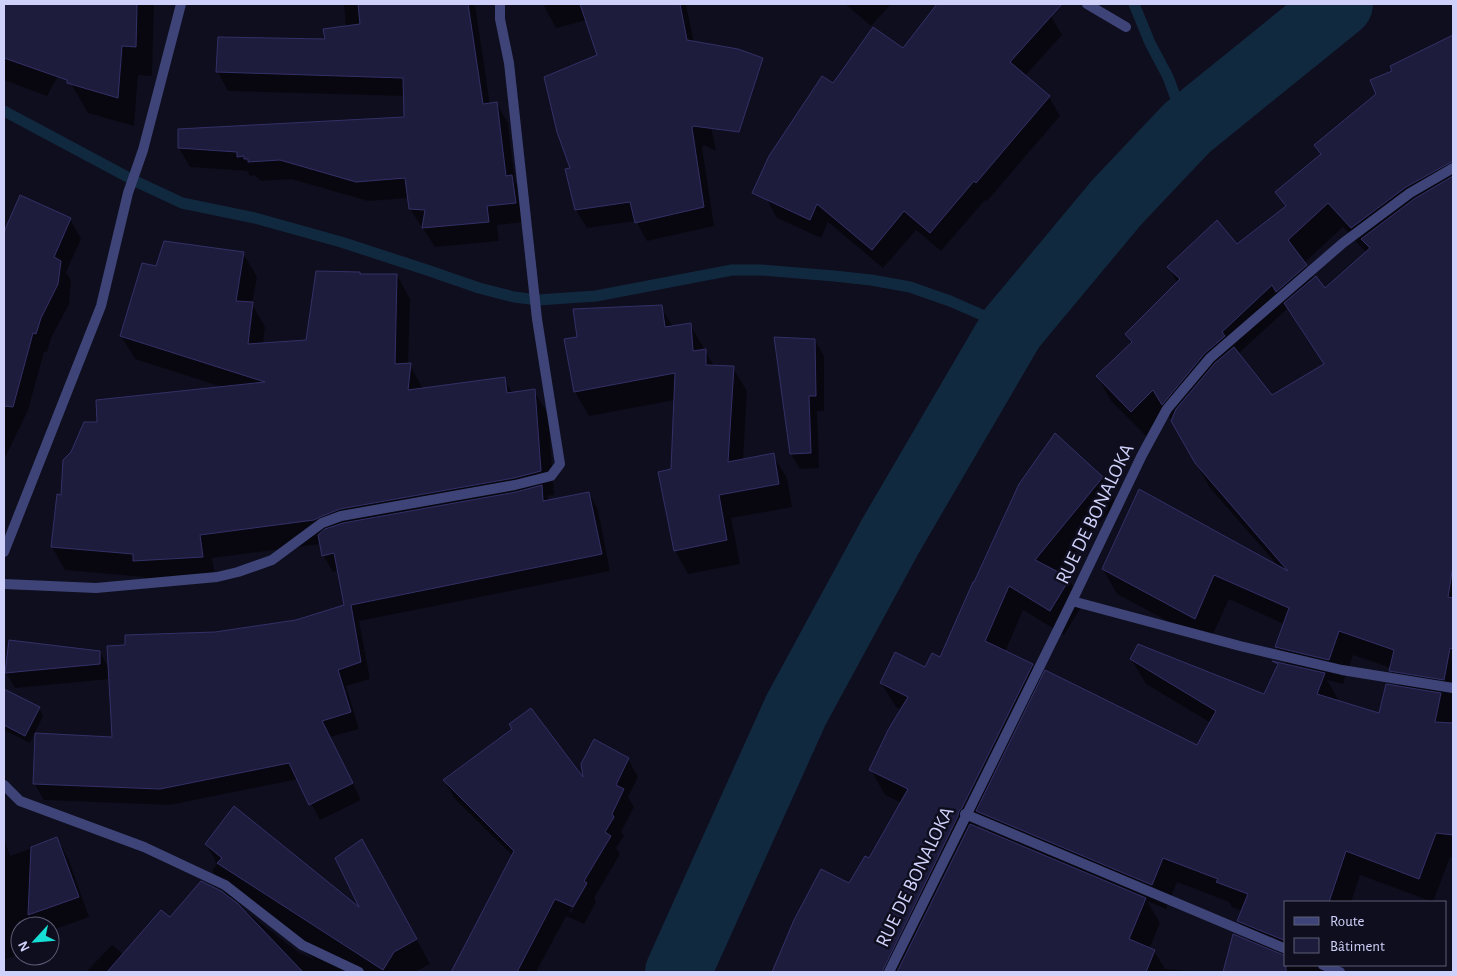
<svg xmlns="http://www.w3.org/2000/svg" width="1457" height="976" viewBox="0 0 1457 976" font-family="'Alegreya Sans',sans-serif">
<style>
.shadow{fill:#0007;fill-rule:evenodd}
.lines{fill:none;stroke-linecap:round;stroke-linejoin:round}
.stream{stroke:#11293f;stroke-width:11}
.river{stroke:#11293f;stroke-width:66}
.building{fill:#1e1c3d;stroke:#333067}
.street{stroke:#3e4478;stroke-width:10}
.labels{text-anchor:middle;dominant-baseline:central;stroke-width:5;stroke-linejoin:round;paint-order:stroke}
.street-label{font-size:20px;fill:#d0d1fa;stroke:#0f0e1e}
</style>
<rect width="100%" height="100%" fill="#0f0e1e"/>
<!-- shadow -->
<g class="shadow">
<polygon points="4,4 154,4 152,76 138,75 134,126 88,113 71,84 84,56 72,50 47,96 4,80"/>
<polygon points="344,4 475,4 490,105 497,104 508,123 515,182 523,196 526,222 497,225 499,241 435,247 410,209 409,198 368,201 291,179 261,181 254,175 250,176 247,171 190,167 179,148 405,118 405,96 228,91 217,71 326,40 346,27"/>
<polygon points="543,4 686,4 716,151 704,145 702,147 714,226 647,241 636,221 587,228 576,210 572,169 598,56 587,20 556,28"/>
<polygon points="845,4 891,4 871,26"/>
<polygon points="939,4 1037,4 1051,16 1062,35 1025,76 1049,97 1060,116 987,201 985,200 941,251 916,230 883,268 828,222 821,238 777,218 766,198 833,85 903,50"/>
<path d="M 1453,41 L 1453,857 L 1450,857 L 1433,902 L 1360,875 L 1351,902 L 1286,902 L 1286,965 L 1330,965 L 1328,972 L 1224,972 L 1234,936 L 1251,943 L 1238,921 L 1242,911 L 1232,907 L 1229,902 L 1177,882 L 1166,909 L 1147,901 L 1160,923 L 1149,949 L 1154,951 L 1165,969 L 1202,972 L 777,972 L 775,968 L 869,860 L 902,803 L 885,795 L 871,770 L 902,710 L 896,707 L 881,683 L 925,669 L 941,659 L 1102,478 L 1116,503 L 1058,574 L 1069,579 L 1083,604 L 1064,635 L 1023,610 L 1005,652 L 1032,665 L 1041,681 L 1198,747 L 1211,723 L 1146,684 L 1131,659 L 1265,696 L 1278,668 L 1275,663 L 1287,665 L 1276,647 L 1284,624 L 1229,599 L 1209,643 L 1117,594 L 1103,569 L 1279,567 L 1210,488 L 1168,414 L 1146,436 L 1111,401 L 1097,376 L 1131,344 L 1126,334 L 1178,284 L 1168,267 L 1237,245 L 1286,208 L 1277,192 L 1322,155 L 1316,145 L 1378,94 L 1394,72 ZM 1343,227 L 1367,253 L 1325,290 L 1314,279 L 1304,263 ZM 1287,309 L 1325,366 L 1272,397 L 1238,354 ZM 1353,655 L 1391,668 L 1390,670 L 1400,688 L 1380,715 L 1337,701 L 1338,699 L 1327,680 L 1343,684 ZM 982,820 L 985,825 L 990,833 L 978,828 Z"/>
<polygon points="70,219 81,239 66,272 71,281 69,304 51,338 47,352 44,352 28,410 4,460 4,278 16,254"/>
<polygon points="243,253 257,277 252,304 265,327 263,344 308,341 361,275 397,275 410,299 408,365 410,365 423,389 504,379 513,394 534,391 548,414 554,495 547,496 550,501 589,493 598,510 610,571 359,621 370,679 346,686 359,729 330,737 361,800 320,820 298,779 170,805 44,800 34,783 113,738 110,679 15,688 6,673 100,652 109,669 215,633 296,622 346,606 339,570 333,572 323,555 321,544 212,558 216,580 147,584 144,577 65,570 52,547 58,496 62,496 98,423 225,388 135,359 121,336 157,267"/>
<polygon points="661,307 673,327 690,324 714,366 733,368 747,391 743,460 773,455 787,478 792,507 731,518 740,564 688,574 675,550 672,470 675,400 589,416 575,392 566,340 578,338"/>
<polygon points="775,339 815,340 824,356 824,411 817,411 819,468 800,469 791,454"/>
<polygon points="4,690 39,708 43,716 30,743 4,730"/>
<path d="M 628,759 L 638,777 L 628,797 L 634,807 L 621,832 L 624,836 L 616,848 L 620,854 L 594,898 L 596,902 L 584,924 L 566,916 L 536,972 L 456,972 L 513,856 L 454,798 L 444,780 L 585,781 ZM 587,880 L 587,885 L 571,913 L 569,912 Z"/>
<polygon points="4,839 10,856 57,839 68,858 89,917 50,931 50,926 20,926 20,954 4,960"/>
<polygon points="362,840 430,964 415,972 86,972 112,945 124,955 170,918 221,892 298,952 315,960 245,904 227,896 212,871 217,864 206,844 363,912"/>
</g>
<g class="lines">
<!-- stream -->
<g class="stream">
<polyline points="1134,4 1150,43 1168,77 1187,128"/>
<polyline points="4,111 135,181 182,203 255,218 341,242 427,270 479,288 514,297 538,300 596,296 732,270 761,270 834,276 871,280 910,287 950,301 1012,328"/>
</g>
<!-- river -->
<polyline class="river" points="678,972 796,710 891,535 1012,328 1117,202 1187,128 1340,4"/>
</g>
<!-- building -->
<g class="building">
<polygon points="4,4 137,4 136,47 122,46 118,98 67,83 67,80 4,58"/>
<polygon points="358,4 468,4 483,104 497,102 506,176 512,175 516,203 487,206 489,222 422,228 425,210 409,209 405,178 356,182 280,160 248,162 248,159 244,159 244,156 237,157 237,152 178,148 178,129 404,117 403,78 216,72 218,37 325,39 323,29 360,24"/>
<polygon points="580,4 680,4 687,40 738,49 763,58 739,132 693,126 692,128 704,207 635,223 630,202 575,210 565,169 570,168 557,132 544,77 597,55"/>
<polygon points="937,4 1062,4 1010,62 1050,96 976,183 974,181 930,233 904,211 872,250 817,204 810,220 752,193 769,156 822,76 833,83 873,27 903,48"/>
<polygon points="1453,35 1453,161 1406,187 1351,228 1328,203 1288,240 1307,265 1276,292 1272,285 1222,332 1225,336 1205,353 1162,405 1153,390 1131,412 1096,376 1132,342 1125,334 1180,279 1167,267 1217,220 1237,244 1286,206 1275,192 1321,154 1314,145 1376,94 1370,80 1392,71 1390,66"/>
<polygon points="1453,176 1453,566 1448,597 1453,598 1453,649 1450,648 1444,680 1389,671 1394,650 1339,631 1329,660 1275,647 1289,608 1214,575 1195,619 1102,569 1139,489 1288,571 1195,463 1171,421 1176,409 1215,363 1234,347 1272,395 1324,364 1284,303 1316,276 1325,288 1370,248 1361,239 1414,199"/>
<polygon points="20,195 71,218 54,257 61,261 58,284 41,318 36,334 33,333 13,407 4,406 4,232"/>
<polygon points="164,241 244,252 236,301 253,302 248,344 306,340 316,271 360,272 360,274 397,274 395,364 411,363 408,390 505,377 507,393 535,389 541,471 514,478 340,509 320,517 314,520 200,535 203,557 133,561 133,554 51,547 57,494 61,495 63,460 71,452 84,422 97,422 96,400 265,382 120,336 142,263 156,266"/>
<polygon points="662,305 665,327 691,323 693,351 706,349 706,365 734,366 728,462 774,453 779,484 719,495 727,540 674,551 658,472 671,469 675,373 574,392 564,339 577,337 573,309"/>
<polygon points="774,337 815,339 816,396 809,396 811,453 790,454"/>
<polygon points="1055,433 1103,477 1035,560 1070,578 1050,611 1009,586 985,641 1033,664 962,808 959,811 958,816 882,972 772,972 794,920 821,869 849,883 865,856 869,858 908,789 869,770 888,730 908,697 880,683 895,652 925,667 932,653 940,657 973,582 974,582 1019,484"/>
<polygon points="542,485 543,501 589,492 602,554 351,605 361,662 338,670 351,712 322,721 353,783 309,805 289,763 160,789 33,784 35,733 112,737 107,646 125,645 125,635 215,632 296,620 344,605 334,553 322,556 318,535 325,529 343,523 516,492"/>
<polygon points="9,640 100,651 100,664 5,673"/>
<polygon points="1138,644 1264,694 1278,664 1272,661 1325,673 1317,694 1379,713 1386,684 1441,693 1435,722 1453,723 1453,835 1436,833 1419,879 1346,851 1329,902 1286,902 1286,941 1237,921 1248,894 1216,882 1218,879 1163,858 1152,885 976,811 1045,670 1197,745 1216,711 1130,659"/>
<polygon points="4,689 40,707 25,736 4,725"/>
<polygon points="531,708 583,777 581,764 594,739 629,758 616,785 624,789 612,814 614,817 605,832 611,836 584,881 587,883 573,907 555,899 517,972 451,972 514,851 443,780 512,729 509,724"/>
<polygon points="234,806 359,907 335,858 362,839 417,939 394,952 383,970 217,863 222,858 205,844"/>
<polygon points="970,824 1146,898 1129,939 1155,950 1146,972 897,972"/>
<polygon points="57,837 79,897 28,915 31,847"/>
<polygon points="201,881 221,891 237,903 303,972 107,972 161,910 170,917"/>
<polygon points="1233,934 1286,956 1286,972 1223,972"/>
</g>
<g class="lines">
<!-- street -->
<g class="street">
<polyline points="1087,4 1126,27"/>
<polyline points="4,552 101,306 128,193 143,150 181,4"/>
<polyline points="4,584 96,588 217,577 238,572 272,560 322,523 341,516 515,485 551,476 560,464 537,319 509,63 500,19 500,4"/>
<polyline points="1072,601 1240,646 1342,670 1453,688"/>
<polyline points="4,785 20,801 144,847 225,885 302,945 359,972"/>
<polyline points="965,814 1286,949"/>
<polyline points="1323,965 1340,972"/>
<polyline points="889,972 1072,601 1142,455 1167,409 1210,358 1343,243 1410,193 1453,168"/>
</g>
</g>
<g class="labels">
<!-- street labels -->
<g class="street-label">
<text transform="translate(1095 514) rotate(-64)">RUE DE BONALOKA</text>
<text transform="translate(915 877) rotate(-64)">RUE DE BONALOKA</text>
</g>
</g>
<!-- border -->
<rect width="1457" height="976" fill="none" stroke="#d0d1fa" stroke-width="10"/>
<!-- legend -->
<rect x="1284" y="901" width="162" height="65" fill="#0f0e1e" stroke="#5c5c76"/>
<rect x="1294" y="917" width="25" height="8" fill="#3e4478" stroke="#5c5c76"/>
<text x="1330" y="926" font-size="15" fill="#d0d1fa">Route</text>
<rect x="1294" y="938" width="25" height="15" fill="#1e1c3d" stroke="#5c5c76"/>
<text x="1330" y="951" font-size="15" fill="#d0d1fa">Bâtiment</text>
<!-- north arrow -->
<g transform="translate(35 941) rotate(244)"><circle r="24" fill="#0f0e1e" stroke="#5c5c76"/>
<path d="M0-4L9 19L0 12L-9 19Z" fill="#16e0d6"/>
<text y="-8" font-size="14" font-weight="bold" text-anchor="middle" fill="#d0d1fa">N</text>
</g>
</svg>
